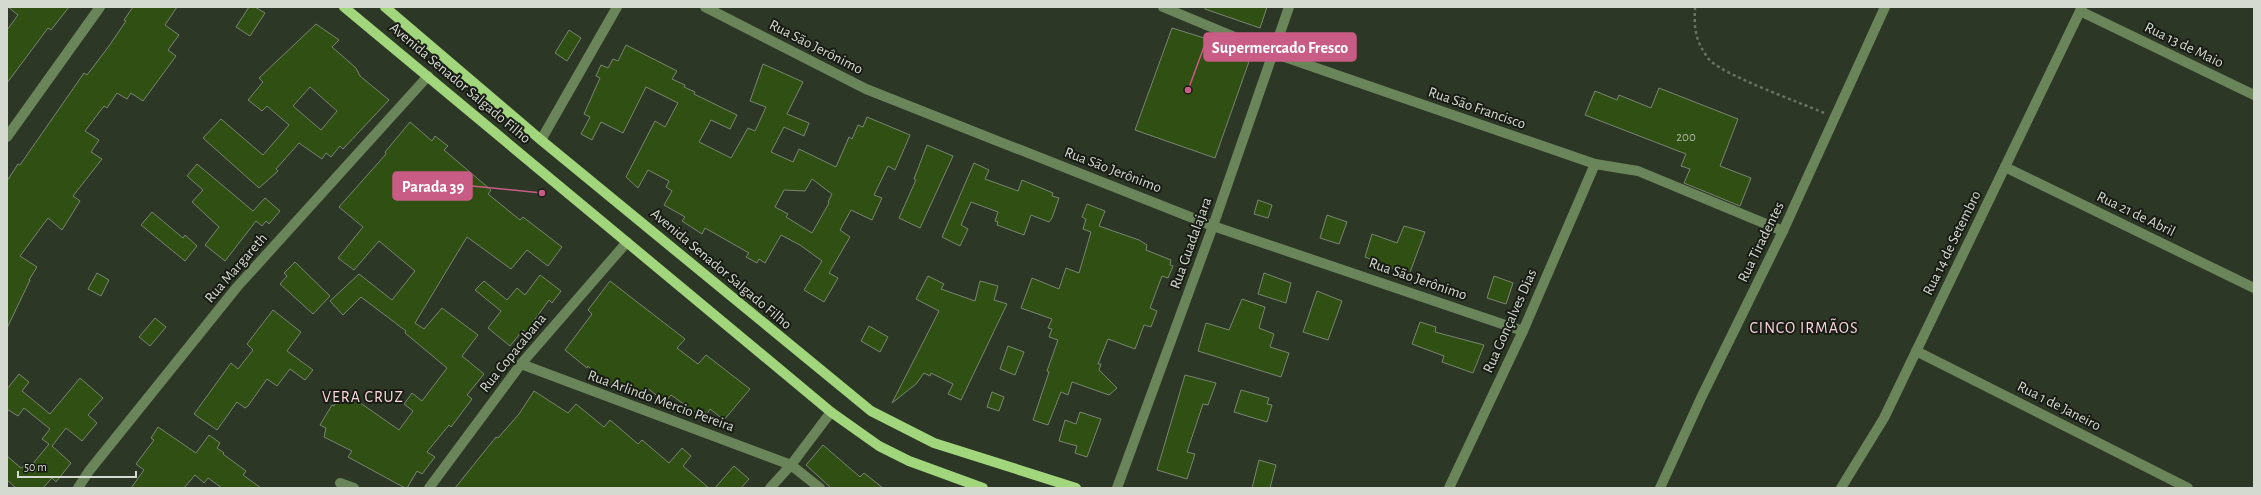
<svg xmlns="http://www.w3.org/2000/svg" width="2261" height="495" viewBox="0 0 2261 495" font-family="'Alegreya Sans',sans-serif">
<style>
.building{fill:#2f4f13;stroke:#798572;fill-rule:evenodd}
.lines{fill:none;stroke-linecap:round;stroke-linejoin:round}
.path{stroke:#6a7264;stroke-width:2.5;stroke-dasharray:3 3;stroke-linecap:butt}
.minor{stroke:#6b855a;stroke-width:10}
.major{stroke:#a1d67c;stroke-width:10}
.labels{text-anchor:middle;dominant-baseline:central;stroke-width:4;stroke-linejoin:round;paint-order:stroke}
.number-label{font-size:13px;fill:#abb7a1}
.street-label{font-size:15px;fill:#d4dad0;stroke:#181c15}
.neighbourhood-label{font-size:16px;letter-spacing:1px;fill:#fad6dc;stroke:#181c15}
.leader{fill:none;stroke:#c85c84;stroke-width:1.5}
.callout-dot{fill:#c85c84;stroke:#181c15;stroke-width:1.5}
.callout{fill:#c85c84;stroke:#c85c84;stroke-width:1.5}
.callout-label{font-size:16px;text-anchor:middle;font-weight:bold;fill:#fff}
</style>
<rect width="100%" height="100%" fill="#2d3726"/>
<!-- building -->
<g class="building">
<polygon points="8,7 69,7 51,30 48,28 7,83 7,30 18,15"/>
<polygon points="133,7 177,7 165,25 179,35 168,50 176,56 143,101 131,93 127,99 117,93 107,108 104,106 85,131 99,140 91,152 102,159 73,196 80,201 62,230 48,218 20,256 37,267 29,280 30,280 7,328 7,181 18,164 20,165 84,73 87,75 109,46 126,21 124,20"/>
<polygon points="249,7 255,7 265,13 250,36 236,27"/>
<polygon points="1205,7 1267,7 1260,28 1205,9"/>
<path d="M 316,24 L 339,40 L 332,47 L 356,68 L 360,76 L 389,100 L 343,149 L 340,146 L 331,157 L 326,153 L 322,159 L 299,143 L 276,169 L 278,171 L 259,188 L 203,138 L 221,119 L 263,155 L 289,125 L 267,106 L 262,111 L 248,100 L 263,82 L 259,78 ZM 310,87 L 337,111 L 321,130 L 293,106 Z"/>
<polygon points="1172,28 1252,53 1215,158 1135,130"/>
<polygon points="569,30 581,38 567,61 555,53"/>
<path d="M 626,45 L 677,71 L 672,79 L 685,85 L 684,87 L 695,92 L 694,94 L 737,115 L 730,129 L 711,120 L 699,142 L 731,158 L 748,128 L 755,131 L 766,107 L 750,101 L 763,64 L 803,82 L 787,114 L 809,123 L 804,136 L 784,127 L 771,152 L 793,162 L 799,149 L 836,167 L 849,137 L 852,139 L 858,125 L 863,127 L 867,117 L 910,135 L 895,170 L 888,166 L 874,195 L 882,198 L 872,220 L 851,210 L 840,230 L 850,237 L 829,273 L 838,278 L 824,302 L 804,290 L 822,261 L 800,245 L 781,235 L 765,263 L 759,259 L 757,263 L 746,257 L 749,253 L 705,228 L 702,234 L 682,221 L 685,217 L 664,205 L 672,191 L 666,187 L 669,181 L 648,170 L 638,188 L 626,177 L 655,121 L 665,127 L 678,103 L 646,87 L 623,133 L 601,122 L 592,140 L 581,134 L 590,117 L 584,114 L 600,78 L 596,76 L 601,65 L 608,68 L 613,59 L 618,61 ZM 812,179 L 832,194 L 828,202 L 829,203 L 812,233 L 786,217 L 788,214 L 775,207 L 784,190 L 805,191 Z"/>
<polygon points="1659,88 1738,119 1720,166 1751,178 1740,206 1684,183 1690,169 1681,166 1686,154 1585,115 1595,91 1617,100 1619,95 1651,108"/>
<polygon points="410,122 432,141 435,136 448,146 444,150 491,190 488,194 520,220 523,217 562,247 548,266 527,250 511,269 467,237 415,323 424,329 442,308 478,335 462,356 484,374 467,395 472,399 451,427 449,425 427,452 435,457 422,474 417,471 407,488 405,488 348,457 352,451 324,437 326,428 320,425 332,405 334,406 338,399 343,403 349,395 399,430 413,411 404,404 412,393 422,401 447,368 405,333 406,331 361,297 343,315 330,301 359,274 392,300 415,271 379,241 354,270 338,258 363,227 339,207 386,154 385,152"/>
<polygon points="927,145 953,156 920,228 899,218 915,182 916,180 914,179"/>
<polygon points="974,163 989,170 985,179 1018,191 1022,180 1053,193 1052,196 1059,198 1052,218 1049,222 1031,215 1024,235 997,225 998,222 995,221 998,212 971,202 961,225 968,229 960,246 942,237"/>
<polygon points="197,164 253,211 265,198 280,211 269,224 266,221 262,226 256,221 225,261 205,245 219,227 192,202 203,190 187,176"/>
<polygon points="1258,200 1272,205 1268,218 1254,214"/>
<polygon points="1087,204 1105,211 1099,226 1139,240 1147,245 1146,250 1171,260 1170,265 1173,266 1168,278 1162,276 1150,308 1157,311 1151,327 1144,325 1135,349 1108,339 1098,364 1101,364 1099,370 1117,388 1109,395 1072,382 1068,395 1061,392 1048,425 1033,420 1049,372 1047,371 1058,340 1049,337 1052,329 1048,328 1052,319 1021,308 1032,278 1059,289 1066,268 1079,273 1091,232 1083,229 1086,219 1082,217"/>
<polygon points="152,212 183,238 185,235 197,246 185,261 141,225"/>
<polygon points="1327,215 1347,222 1339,244 1320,238"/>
<polygon points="1404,226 1425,232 1409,275 1365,257 1372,234 1397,243"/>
<polygon points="295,262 330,296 313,314 280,284 287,276 284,273"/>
<polygon points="97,273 109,280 101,296 88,289"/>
<polygon points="1264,273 1291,283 1286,303 1258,294"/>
<polygon points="540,275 561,291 552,303 549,300 533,322 538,326 530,336 523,330 510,346 488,328 501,311 475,290 484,281 507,300 517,288 525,295"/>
<polygon points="928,276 944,284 941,289 975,301 980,281 998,286 994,300 1007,304 961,400 948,394 953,384 931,373 930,376 924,373 916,384 892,403 939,311 916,299"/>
<polygon points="1494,276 1513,283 1506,304 1487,298"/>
<polygon points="610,281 685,339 677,348 698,364 706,355 750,389 724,420 710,409 707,414 702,410 698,414 671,395 665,402 646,387 639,395 604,382 588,366 587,368 565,350 592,314 588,310"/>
<polygon points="1317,291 1342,301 1328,340 1303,332"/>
<polygon points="1242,299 1265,307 1259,328 1274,334 1270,347 1289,353 1281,377 1198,351 1206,323 1229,330"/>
<polygon points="273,310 301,332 287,351 313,370 305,380 290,369 277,386 267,379 248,406 245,408 237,402 217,430 194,414 231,363 238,369 253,350 247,344"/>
<polygon points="155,318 166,327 150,346 139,337"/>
<polygon points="1420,322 1436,327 1435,332 1484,345 1473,373 1442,362 1444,356 1412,344"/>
<polygon points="869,326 888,337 880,352 861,341"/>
<polygon points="1008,346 1024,352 1015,375 1000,369"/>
<polygon points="19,374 29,382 22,391 50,414 80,378 103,398 88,415 97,423 82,441 66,428 52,446 71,463 56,482 52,478 43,488 16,488 7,480 7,456 21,468 27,464 31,466 49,444 42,439 50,429 24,408 18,416 7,409 7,389"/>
<polygon points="1185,375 1216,383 1208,405 1203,404 1187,452 1195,454 1187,479 1157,470"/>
<polygon points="1241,390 1269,398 1267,404 1272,405 1267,422 1234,412"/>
<polygon points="534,391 568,413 576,404 604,427 610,420 638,444 642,440 669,463 682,448 691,456 683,466 709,488 455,488 496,437 498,438 519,414"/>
<polygon points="992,392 1004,397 999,411 987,407"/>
<polygon points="1080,412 1101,419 1087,457 1075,453 1077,446 1059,441 1065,420 1076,424"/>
<polygon points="158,427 196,453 209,435 220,443 217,448 224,453 223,454 246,471 243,475 261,488 222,488 208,478 204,483 195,475 184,488 131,488 144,470 136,464 154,440 151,438"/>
<polygon points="823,445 860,477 864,473 883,488 831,488 806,465"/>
<polygon points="1259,460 1276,465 1270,488 1252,488"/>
<polygon points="734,466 749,479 741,488 715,488"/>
</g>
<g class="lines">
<!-- path -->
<path class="path" d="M 1695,7 C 1694,29 1695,40 1708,58 C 1719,74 1802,103 1824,113"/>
<!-- minor -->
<g class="minor">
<polyline points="705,7 866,89 1213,226 1523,331"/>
<polyline points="1163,7 1273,53 1595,164 1638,171 1783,231"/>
<polyline points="2080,11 2254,95"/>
<polyline points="7,137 100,7"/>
<polyline points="541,140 617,7"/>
<polyline points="2005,167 2254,288"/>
<polyline points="1916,351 2188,488"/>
<polyline points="521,364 791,465 820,488"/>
<polyline points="340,483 354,488"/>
<polyline points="78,488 89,471 237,287 428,76"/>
<polyline points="429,488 521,364 627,242"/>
<polyline points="770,488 791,465 831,412"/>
<polyline points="1117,488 1213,226 1289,7"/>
<polyline points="1449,488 1523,331 1595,164"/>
<polyline points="1660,488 1701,398 1783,231 1885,7"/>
<polyline points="1841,488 1884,418 2082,7"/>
</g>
<!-- major -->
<g class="major">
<polyline points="344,7 831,412 879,446 909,461 983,488"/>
<polyline points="385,7 541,140 871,411 934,443 1076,488"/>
</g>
</g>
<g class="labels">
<!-- number labels -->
<g class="number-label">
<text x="1686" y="137">200</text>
</g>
<!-- street labels -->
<g class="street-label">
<text transform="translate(2184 45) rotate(26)">Rua 13 de Maio</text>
<text transform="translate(816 47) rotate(27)">Rua São Jerônimo</text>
<text transform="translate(460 83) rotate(40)">Avenida Senador Salgado Filho</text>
<text transform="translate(1477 108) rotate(19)">Rua São Francisco</text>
<text transform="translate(1113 170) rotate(21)">Rua São Jerônimo</text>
<text transform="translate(2136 214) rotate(26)">Rua 21 de Abril</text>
<text transform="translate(1761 242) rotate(-64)">Rua Tiradentes</text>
<text transform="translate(1191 243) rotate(-70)">Rua Guadalajara</text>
<text transform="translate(1952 243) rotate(-64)">Rua 14 de Setembro</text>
<text transform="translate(236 268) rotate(-49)">Rua Margareth</text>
<text transform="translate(721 269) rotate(40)">Avenida Senador Salgado Filho</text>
<text transform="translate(1418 279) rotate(19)">Rua São Jerônimo</text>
<text transform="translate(1510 321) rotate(-66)">Rua Gonçalves Dias</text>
<text transform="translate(513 353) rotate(-51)">Rua Copacabana</text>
<text transform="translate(661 401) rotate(20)">Rua Arlindo Mercio Pereira</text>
<text transform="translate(2059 406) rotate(27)">Rua 1 de Janeiro</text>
</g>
<!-- neighbourhood labels -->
<g class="neighbourhood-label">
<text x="1804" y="328">CINCO IRMÃOS</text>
<text x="363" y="397">VERA CRUZ</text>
</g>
</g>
<!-- callouts -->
<path class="leader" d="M1188 90L1204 47M542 193L472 186"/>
<g class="callout-dot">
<circle cx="1188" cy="90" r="4"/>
<circle cx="542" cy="193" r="4"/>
</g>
<g class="callout">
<rect x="1204" y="33" width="152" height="28" rx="4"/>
<rect x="393" y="172" width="79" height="28" rx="4"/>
</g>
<g class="callout-label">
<text x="1280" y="53">Supermercado Fresco</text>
<text x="433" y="192">Parada 39</text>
</g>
<!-- border -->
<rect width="2261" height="495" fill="none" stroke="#d4dad0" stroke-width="16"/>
<!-- scale -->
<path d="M18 471v6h118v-6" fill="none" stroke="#d4dad0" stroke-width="2"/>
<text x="24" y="471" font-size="12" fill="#d4dad0" stroke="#181c15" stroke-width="3" paint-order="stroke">50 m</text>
</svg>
